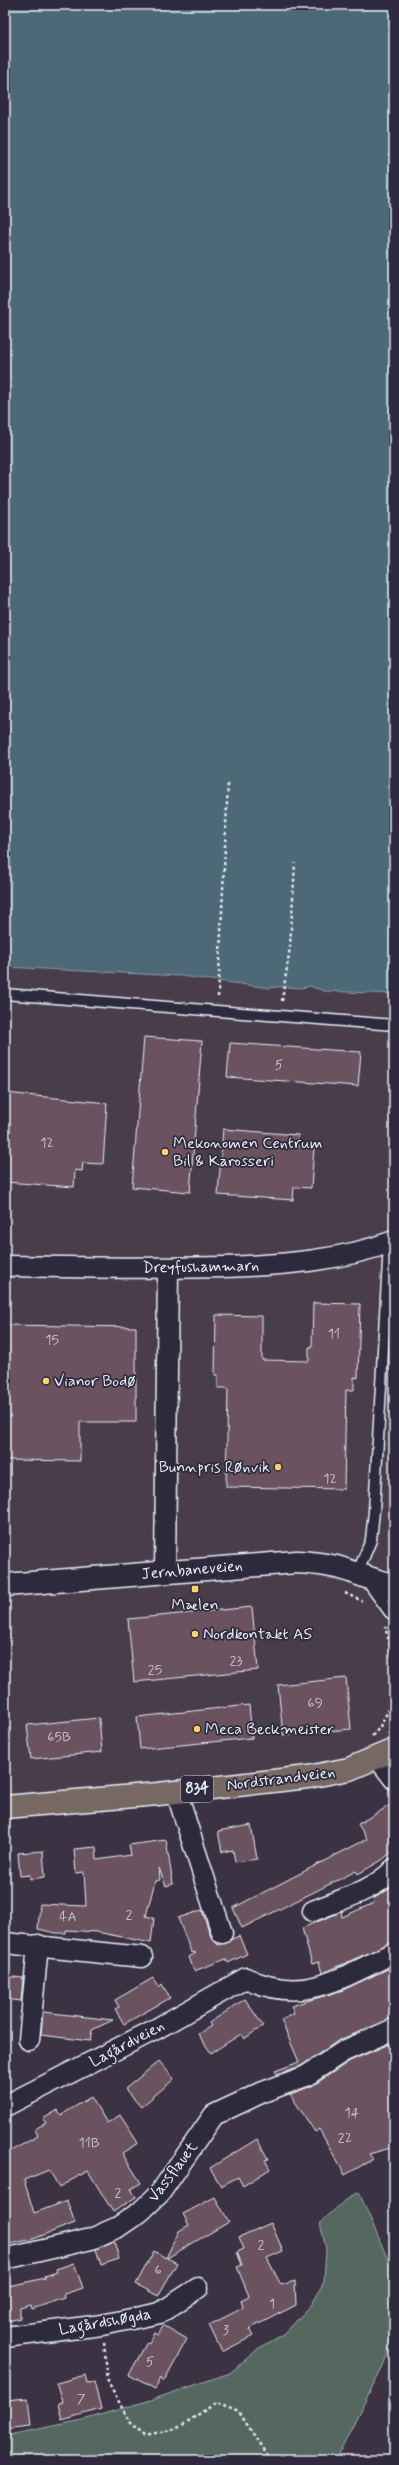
<svg xmlns="http://www.w3.org/2000/svg" width="399" height="2465" viewBox="0 0 399 2465" font-family="Mynerve,sans-serif">
<style>
.built{fill:#493c4c}
.green{fill:#556861;stroke:#9eacac}
.water{fill:#4e6777;stroke:#8c9eab}
.building{fill:#6b535e;stroke:#e8f1f8}
.lines{fill:none;stroke-linecap:round;stroke-linejoin:round}
.service-casing{stroke:#e8f1f8;stroke-width:13}
.minor-casing{stroke:#e8f1f8;stroke-width:23}
.tertiary-casing{stroke:#e8f1f8;stroke-width:25}
.primary-casing{stroke:#e8f1f8;stroke-width:25}
.path{stroke:#e8f1f8;stroke-width:2.5;stroke-dasharray:3 3;stroke-linecap:butt}
.service{stroke:#2f2a3d;stroke-width:10}
.minor{stroke:#2f2a3d;stroke-width:20}
.tertiary{stroke:#2f2a3d;stroke-width:22}
.primary{stroke:#776864;stroke-width:22}
.poi-dot{fill:#ffd166;stroke:#2f2a3d;stroke-width:1.5}
.labels{text-anchor:middle;dominant-baseline:central;stroke-width:3.5;stroke-linejoin:round;paint-order:stroke}
.number-label{font-size:14px;fill:#c9cad2}
.shield{fill:#2f2a3d;stroke:#b0b5c0;stroke-width:1}
.shield-label{font-size:15px;font-weight:bold;fill:#e8f1f8}
.poi-label{font-size:16px;fill:#e8f1f8;stroke:#2f2a3d;text-anchor:start}
.street-label{font-size:16px;fill:#e8f1f8;stroke:#2f2a3d}
</style>
<rect width="100%" height="100%" fill="#3b3244"/>
<filter id="ink" filterUnits="userSpaceOnUse"><feTurbulence type="fractalNoise" baseFrequency=".025" numOctaves="2"/><feDisplacementMap in="SourceGraphic" scale="8" xChannelSelector="R" yChannelSelector="G"/><feConvolveMatrix kernelMatrix="1 2 1 2 8 2 1 2 1" color-interpolation-filters="sRGB"/></filter>
<g filter="url(#ink)">
<!-- built -->
<polygon class="built" points="5,967 181,976 270,988 279,985 305,989 310,986 324,991 394,994 394,1770 5,1807"/>
<!-- green -->
<path class="green" d="M 359,2192 C 370,2219 384,2247 393,2275 C 399,2299 392,2360 376,2379 L 336,2460 L 5,2460 L 5,2436 L 83,2420 L 151,2400 L 230,2373 L 259,2348 L 284,2334 L 312,2304 L 324,2281 L 326,2249 L 320,2223 L 343,2202 Z"/>
<!-- water -->
<path class="water" d="M 5,5 L 394,5 L 394,994 L 324,991 L 310,986 C 300,991 285,984 270,988 L 181,976 L 5,967 Z"/>
<!-- building -->
<g class="building">
<polygon points="144,1037 202,1041 190,1192 132,1187"/>
<polygon points="230,1043 361,1052 358,1086 227,1077"/>
<polygon points="5,1093 107,1103 103,1164 83,1163 82,1171 75,1170 74,1187 5,1182"/>
<polygon points="223,1129 298,1135 297,1146 314,1148 311,1188 294,1187 293,1200 218,1195"/>
<polygon points="313,1303 360,1304 358,1378 354,1377 354,1390 346,1390 344,1489 226,1487 228,1388 218,1388 218,1375 215,1375 216,1315 262,1316 262,1360 309,1361 309,1347 312,1347"/>
<polygon points="5,1325 136,1327 136,1422 80,1422 80,1461 5,1460"/>
<polygon points="252,1607 258,1670 134,1682 128,1619"/>
<polygon points="346,1678 351,1729 283,1735 278,1685"/>
<polygon points="249,1705 252,1738 140,1749 137,1717"/>
<polygon points="99,1718 102,1752 31,1759 27,1725"/>
<polygon points="394,1803 394,1850 382,1860 358,1874 356,1871 242,1928 233,1908 367,1839 358,1824"/>
<polygon points="251,1825 257,1859 235,1862 233,1850 222,1852 218,1831"/>
<polygon points="166,1840 173,1884 166,1886 159,1868 160,1880 155,1881 146,1916 154,1918 151,1943 97,1932 66,1930 66,1933 56,1933 38,1929 40,1904 86,1906 84,1872 76,1873 74,1849 96,1847 97,1860 131,1855 129,1845"/>
<polygon points="43,1851 45,1877 30,1879 30,1875 20,1876 18,1853"/>
<polygon points="394,1886 394,1942 322,1973 319,1962 312,1964 302,1928 341,1912 342,1917 374,1903 373,1899"/>
<polygon points="202,1910 211,1937 218,1945 239,1936 247,1954 228,1963 226,1959 194,1971 189,1957 196,1953 191,1952 178,1918"/>
<polygon points="394,1966 394,2018 339,2040 301,2066 277,2074 275,2071 299,2062 281,2020 294,2014 291,2006 343,1990"/>
<polygon points="5,1976 23,1978 21,2001 5,1999"/>
<polygon points="153,1978 159,1987 162,1984 170,1998 124,2024 115,2009 119,2007 115,2000"/>
<polygon points="245,1999 263,2026 244,2039 241,2034 211,2053 198,2034 211,2026 209,2023"/>
<polygon points="43,2012 113,2020 92,2030 90,2041 41,2035"/>
<polygon points="394,2042 394,2147 369,2154 373,2159 345,2175 319,2129 315,2132 290,2094 312,2086 350,2061"/>
<polygon points="159,2061 174,2079 141,2107 125,2089"/>
<polygon points="91,2097 107,2123 120,2115 138,2143 122,2153 141,2183 131,2189 136,2197 113,2212 88,2171 59,2187 49,2170 24,2180 34,2213 67,2201 75,2223 33,2239 5,2245 5,2154 38,2136 35,2129 46,2123 43,2119 58,2110 61,2115"/>
<polygon points="257,2139 268,2159 265,2160 270,2169 243,2186 238,2177 221,2186 210,2168"/>
<polygon points="215,2197 229,2222 167,2258 177,2263 158,2296 136,2284 154,2251 166,2258 179,2231 189,2225 183,2214"/>
<polygon points="271,2223 283,2251 267,2258 281,2285 295,2281 296,2305 249,2329 253,2336 222,2352 209,2325 243,2308 241,2300 249,2296 237,2267 242,2265 237,2252 244,2249 239,2237"/>
<polygon points="114,2241 119,2259 101,2265 96,2249"/>
<polygon points="74,2263 83,2288 64,2294 65,2298 32,2309 31,2305 20,2308 20,2318 5,2322 5,2287 45,2278 45,2276 57,2272 56,2269"/>
<polygon points="163,2325 187,2339 164,2381 161,2377 155,2389 129,2375 147,2342 149,2343 154,2333 158,2335"/>
<polygon points="85,2375 87,2383 94,2382 101,2409 62,2420 58,2404 63,2402 57,2383"/>
<polygon points="28,2398 31,2426 5,2429 5,2400"/>
</g>
<g class="lines">
<!-- service casing -->
<g class="service-casing">
<g id="service">
<polyline points="5,994 394,1025"/>
<polyline points="357,1574 371,1540 374,1511 389,1243"/>
</g>
</g>
<!-- minor casing -->
<g class="minor-casing">
<g id="minor">
<path d="M 5,1266 C 78,1267 151,1269 224,1267 C 281,1265 340,1261 394,1241"/>
<polyline points="165,1573 168,1269"/>
<polyline points="377,1757 394,1779"/>
<polyline points="176,1791 222,1933"/>
<path d="M 313,1911 C 339,1900 374,1891 394,1869"/>
<polyline points="5,1943 142,1957"/>
<polyline points="29,2040 38,1945"/>
<path d="M 5,2106 L 156,2029 L 246,1978 C 304,2006 341,1977 394,1953"/>
<polyline points="5,2259 91,2239 118,2227 140,2212 160,2193 214,2115 263,2092 306,2076 344,2051 394,2029"/>
<polyline points="5,2337 102,2325 160,2313 198,2288"/>
</g>
</g>
<!-- tertiary casing -->
<g class="tertiary-casing">
<g id="tertiary">
<polyline points="375,1582 394,1608"/>
<path d="M 5,1585 L 297,1562 C 312,1563 328,1564 343,1569 C 361,1574 376,1582 394,1585"/>
</g>
</g>
<!-- primary casing -->
<g class="primary-casing">
<polyline id="primary" points="5,1807 158,1794 308,1777 349,1769 394,1750"/>
</g>
<!-- path -->
<g class="path">
<polyline points="218,997 228,782"/>
<polyline points="282,1001 290,947 295,863"/>
<polyline points="345,1593 362,1601"/>
<path d="M 372,1736 C 398,1711 397,1660 385,1628 L 387,1627"/>
<polyline points="104,2343 108,2381 130,2423 145,2435 176,2429 216,2403 239,2412 270,2460"/>
</g>
<!-- service -->
<use href="#service" class="service"/>
<!-- minor -->
<use href="#minor" class="minor"/>
<!-- tertiary -->
<use href="#tertiary" class="tertiary"/>
<!-- primary -->
<use href="#primary" class="primary"/>
</g>
</g>
<!-- markers -->
<g class="poi-dot">
<circle cx="165" cy="1152" r="4"/>
<circle cx="46" cy="1381" r="4"/>
<circle cx="278" cy="1467" r="4"/>
<rect x="191" y="1585" width="8" height="8" rx="2"/>
<circle cx="195" cy="1634" r="4"/>
<circle cx="197" cy="1729" r="4"/>
</g>
<g class="labels">
<!-- number labels -->
<g class="number-label">
<text x="279" y="1065">5</text>
<text x="47" y="1143">12</text>
<text x="334" y="1334">11</text>
<text x="52" y="1340">15</text>
<text x="330" y="1479">12</text>
<text x="236" y="1661">23</text>
<text x="155" y="1670">25</text>
<text x="315" y="1703">69</text>
<text x="59" y="1737">65B</text>
<text x="129" y="1915">2</text>
<text x="68" y="1917">4A</text>
<text x="352" y="2113">14</text>
<text x="345" y="2138">22</text>
<text x="89" y="2143">11B</text>
<text x="118" y="2193">2</text>
<text x="261" y="2245">2</text>
<text x="158" y="2270">6</text>
<text x="272" y="2304">1</text>
<text x="226" y="2330">3</text>
<text x="150" y="2362">5</text>
<text x="81" y="2399">7</text>
</g>
<!-- shield labels -->
<rect class="shield" x="181" y="1776" width="32" height="26" rx="3"/>
<g class="shield-label">
<text x="197" y="1789">834</text>
</g>
<!-- poi labels -->
<g class="poi-label">
<text x="173" y="1143">Mekonomen Centrum<tspan x="173" dy="18">Bil &amp; Karosseri</tspan></text>
<text x="54" y="1381">Vianor Bodø</text>
<text x="270" y="1467" text-anchor="end">Bunnpris Rønvik</text>
<text x="195" y="1605" text-anchor="middle">Mælen</text>
<text x="203" y="1634">Nordkontakt AS</text>
<text x="205" y="1729">Meca Beckmeister</text>
</g>
<!-- street labels -->
<g class="street-label">
<text transform="translate(201 1267) rotate(-1)">Dreyfushammarn</text>
<text transform="translate(192 1570) rotate(-5)">Jernbaneveien</text>
<text transform="translate(281 1779) rotate(-7)">Nordstrandveien</text>
<text transform="translate(127 2044) rotate(-28)">Lagårdveien</text>
<text transform="translate(173 2172) rotate(-53)">Vassflauet</text>
<text transform="translate(105 2322) rotate(-10)">Lagårdshøgda</text>
</g>
</g>
<!-- margin -->
<rect width="399" height="2465" fill="none" stroke="#2f2a3d" stroke-width="20"/>
<rect x="10" y="10" width="379" height="2445" fill="none" stroke="#e8f1f8" stroke-width="1.5" filter="url(#ink)"/>
</svg>
